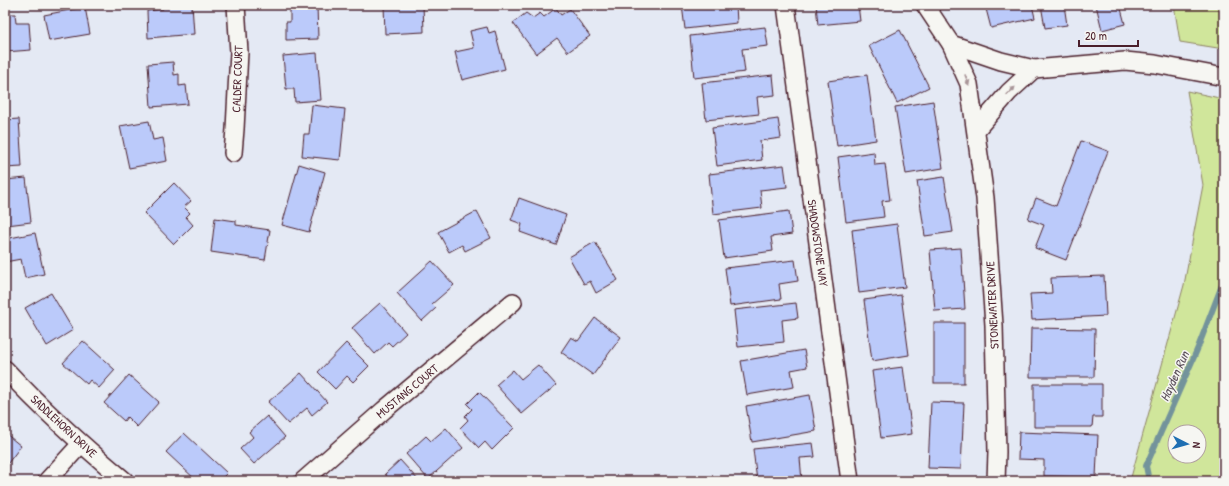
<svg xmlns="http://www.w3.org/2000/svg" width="1229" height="486" viewBox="0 0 1229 486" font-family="'Patrick Hand',sans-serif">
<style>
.green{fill:#d0e69b;stroke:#8d8263;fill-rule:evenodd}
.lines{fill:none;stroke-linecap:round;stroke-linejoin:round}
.stream{stroke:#73939b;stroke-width:6}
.building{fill:#bbcafa;stroke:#4a1f2b}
.street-casing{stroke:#4a1f2b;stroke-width:20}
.street{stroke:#f6f6f2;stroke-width:17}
.oneway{fill:#a99598}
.labels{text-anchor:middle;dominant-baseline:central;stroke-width:3;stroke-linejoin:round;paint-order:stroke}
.street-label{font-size:12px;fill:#4a1f2b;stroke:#f6f6f2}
.water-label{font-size:13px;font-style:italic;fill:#5b4f5a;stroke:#f6f6f2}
</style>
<rect width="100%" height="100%" fill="#e4e9f4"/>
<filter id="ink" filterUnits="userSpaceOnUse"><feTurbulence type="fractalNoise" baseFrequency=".025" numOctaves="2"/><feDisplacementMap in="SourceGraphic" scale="8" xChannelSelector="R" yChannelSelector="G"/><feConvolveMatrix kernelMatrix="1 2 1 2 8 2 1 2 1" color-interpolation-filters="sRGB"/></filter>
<g filter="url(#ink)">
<!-- green -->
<g class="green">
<polygon points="1174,5 1224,5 1224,49 1180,42"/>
<path d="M 1187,91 L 1224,99 L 1224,472 L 1221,481 L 1130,481 L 1184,285 L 1203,185 ZM 1175,432 L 1199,432 L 1199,456 L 1175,456 Z"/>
</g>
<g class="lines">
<!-- stream -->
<polyline class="stream" points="1149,481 1146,466 1197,350 1224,280"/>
</g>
<!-- building -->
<g class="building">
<polygon points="162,5 192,5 194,34 148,38 147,11 163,9"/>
<polygon points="290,5 317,5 318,39 286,40 286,22 290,22"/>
<polygon points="384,5 423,5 424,32 385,34"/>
<polygon points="682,5 736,5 737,23 685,29"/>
<polygon points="816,5 858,5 860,21 818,25"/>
<polygon points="985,5 1032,5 1035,18 991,28"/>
<polygon points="1041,5 1064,5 1067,25 1045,28"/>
<polygon points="1096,5 1120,5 1125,24 1102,30"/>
<polygon points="85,7 90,34 49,41 44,15"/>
<polygon points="556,8 561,15 570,9 590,36 568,52 557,38 536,54 513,23 526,13 533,18 540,13 544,17"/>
<polygon points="5,14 15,14 16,23 29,23 31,50 5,52"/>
<polygon points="487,27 489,33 495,31 505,69 462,80 455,52 474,48 470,31"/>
<polygon points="765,27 768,46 742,49 745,72 694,78 690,36"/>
<polygon points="900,30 929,87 897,103 869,46"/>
<polygon points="317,53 321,100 295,102 294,89 286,89 283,56"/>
<polygon points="173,62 174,75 179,74 179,86 186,85 188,104 151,107 148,64"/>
<polygon points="773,75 775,95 757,97 759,114 706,120 702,83"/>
<polygon points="867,75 876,140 837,146 828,81"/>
<polygon points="933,101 943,168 906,174 895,107"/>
<polygon points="312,105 345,109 340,160 302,156 304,134 309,134"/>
<polygon points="19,119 22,167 5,168 5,120"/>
<polygon points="778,119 781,138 760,141 762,160 717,166 712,128"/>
<polygon points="149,121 153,140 163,138 167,161 129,168 120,126"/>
<polygon points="1081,141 1108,151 1066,260 1035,248 1044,225 1028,219 1036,198 1056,206"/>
<polygon points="874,152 875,165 885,164 890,200 882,201 884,217 846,222 838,157"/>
<polygon points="299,164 325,172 309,232 282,225"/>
<polygon points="784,165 787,187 760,190 762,208 713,214 709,174"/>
<polygon points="944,177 953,232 925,236 917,181"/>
<polygon points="26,178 31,222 7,225 5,210 5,180"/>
<polygon points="174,183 191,201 184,207 190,213 186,217 193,225 174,244 144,213"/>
<polygon points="519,198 566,215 556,245 520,232 522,224 511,220"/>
<polygon points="477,211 491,238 465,251 462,245 449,252 438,232"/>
<polygon points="789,211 792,234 771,237 773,251 724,258 719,220"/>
<polygon points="215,218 236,221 236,225 270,230 265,260 211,252"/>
<polygon points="897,224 905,287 859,293 852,230"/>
<polygon points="35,233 44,274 25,278 21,259 5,262 5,239"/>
<polygon points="595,242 618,280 596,293 590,281 584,284 569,257"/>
<polygon points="961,248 965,309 935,311 930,250"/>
<polygon points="795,260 798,281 779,284 781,299 730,306 725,268"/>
<polygon points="432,261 454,285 432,304 436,308 422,321 397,293"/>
<polygon points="1104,276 1106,316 1032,320 1030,294 1052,293 1051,278"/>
<polygon points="51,293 73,330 47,346 25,308"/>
<polygon points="901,295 909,355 872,361 864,300"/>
<polygon points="380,303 406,333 392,346 388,342 375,354 352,328"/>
<polygon points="796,303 798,318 782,320 784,342 738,347 734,310"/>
<polygon points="595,318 621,337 593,375 561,352 571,337 578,341"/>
<rect x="934" y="323" width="30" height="60"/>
<polygon points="1031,328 1095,329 1094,377 1030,377"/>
<polygon points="83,341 115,370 99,388 90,380 87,384 63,363"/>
<polygon points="346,343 369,366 353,382 347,376 335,389 318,372"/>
<polygon points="804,350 807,367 791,370 794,387 747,395 741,361"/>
<polygon points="538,365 556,385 522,414 496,385 513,370 521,379"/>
<polygon points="903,367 912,434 881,438 872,371"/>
<polygon points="301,373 327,402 312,415 307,408 288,424 268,402"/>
<polygon points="129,375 159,402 137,427 127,417 124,421 104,403"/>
<polygon points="1034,384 1102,384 1102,417 1093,417 1092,427 1034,427"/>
<polygon points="479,392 514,428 492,450 485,442 479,448 460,428 468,420 465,416 472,409 467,404"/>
<polygon points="810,395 816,431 752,442 746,406"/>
<polygon points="931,402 964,403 961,469 928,468"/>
<polygon points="267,416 285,437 254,464 240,449 253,437 249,432"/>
<polygon points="446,428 463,448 428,479 406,454 426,436 431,441"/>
<polygon points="1019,432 1098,435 1096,477 1044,476 1044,460 1018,459"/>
<polygon points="5,433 21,446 5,467"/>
<polygon points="184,433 227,473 219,481 197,481 166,452"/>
<polygon points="813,443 815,457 800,458 802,481 757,481 753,449"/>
<polygon points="400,460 419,481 385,481 388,478 385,474"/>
</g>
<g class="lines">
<!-- street casing -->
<g class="street-casing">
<g id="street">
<polyline points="786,5 850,481"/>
<polyline points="925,5 951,44 969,84 985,198 994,325 997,452 996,481"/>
<polyline points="951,44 1001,61 1034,69 1125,61 1155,64 1224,77"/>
<polyline points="976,130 1009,92 1034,69"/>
<polyline points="233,153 235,129 239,52 236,5"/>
<path d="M 5,369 C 42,409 83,446 125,481"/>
<polyline points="47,481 81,444"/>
<polyline points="303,481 384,410 513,302"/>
</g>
</g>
<!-- street -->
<use href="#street" class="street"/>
</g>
<!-- one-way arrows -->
<defs><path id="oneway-solid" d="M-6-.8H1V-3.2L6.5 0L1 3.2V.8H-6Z"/></defs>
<g class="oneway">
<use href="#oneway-solid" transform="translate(967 80) rotate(69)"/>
<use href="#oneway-solid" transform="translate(1011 91) rotate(-44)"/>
</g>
</g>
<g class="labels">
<!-- street labels -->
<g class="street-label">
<text transform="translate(237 79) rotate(-88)">CALDER COURT</text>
<text transform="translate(818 243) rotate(82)">SHADOWSTONE WAY</text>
<text transform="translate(992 305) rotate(-93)">STONEWATER DRIVE</text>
<text transform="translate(407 391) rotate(-40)">MUSTANG COURT</text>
<text transform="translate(64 426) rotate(43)">SADDLEHORN DRIVE</text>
</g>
<!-- water labels -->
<g class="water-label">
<text transform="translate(1174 376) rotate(-66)">Hayden Run</text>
</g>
</g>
<!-- margin -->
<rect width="1229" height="486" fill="none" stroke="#f6f6f2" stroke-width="20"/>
<rect x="10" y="10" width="1209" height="466" fill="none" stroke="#4a1f2b" stroke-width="1.5" filter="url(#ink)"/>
<!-- north arrow -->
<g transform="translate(1187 444) rotate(96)"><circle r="19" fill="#f6f6f2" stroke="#b1a0a2"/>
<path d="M0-3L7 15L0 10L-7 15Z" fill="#1f6fb2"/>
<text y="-6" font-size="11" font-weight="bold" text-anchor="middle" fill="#4a1f2b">N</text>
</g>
<!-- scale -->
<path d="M1079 40v6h59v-6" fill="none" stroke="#4a1f2b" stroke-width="2"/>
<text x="1085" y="40" font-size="12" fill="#4a1f2b" stroke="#f6f6f2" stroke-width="3" paint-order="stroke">20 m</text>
</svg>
